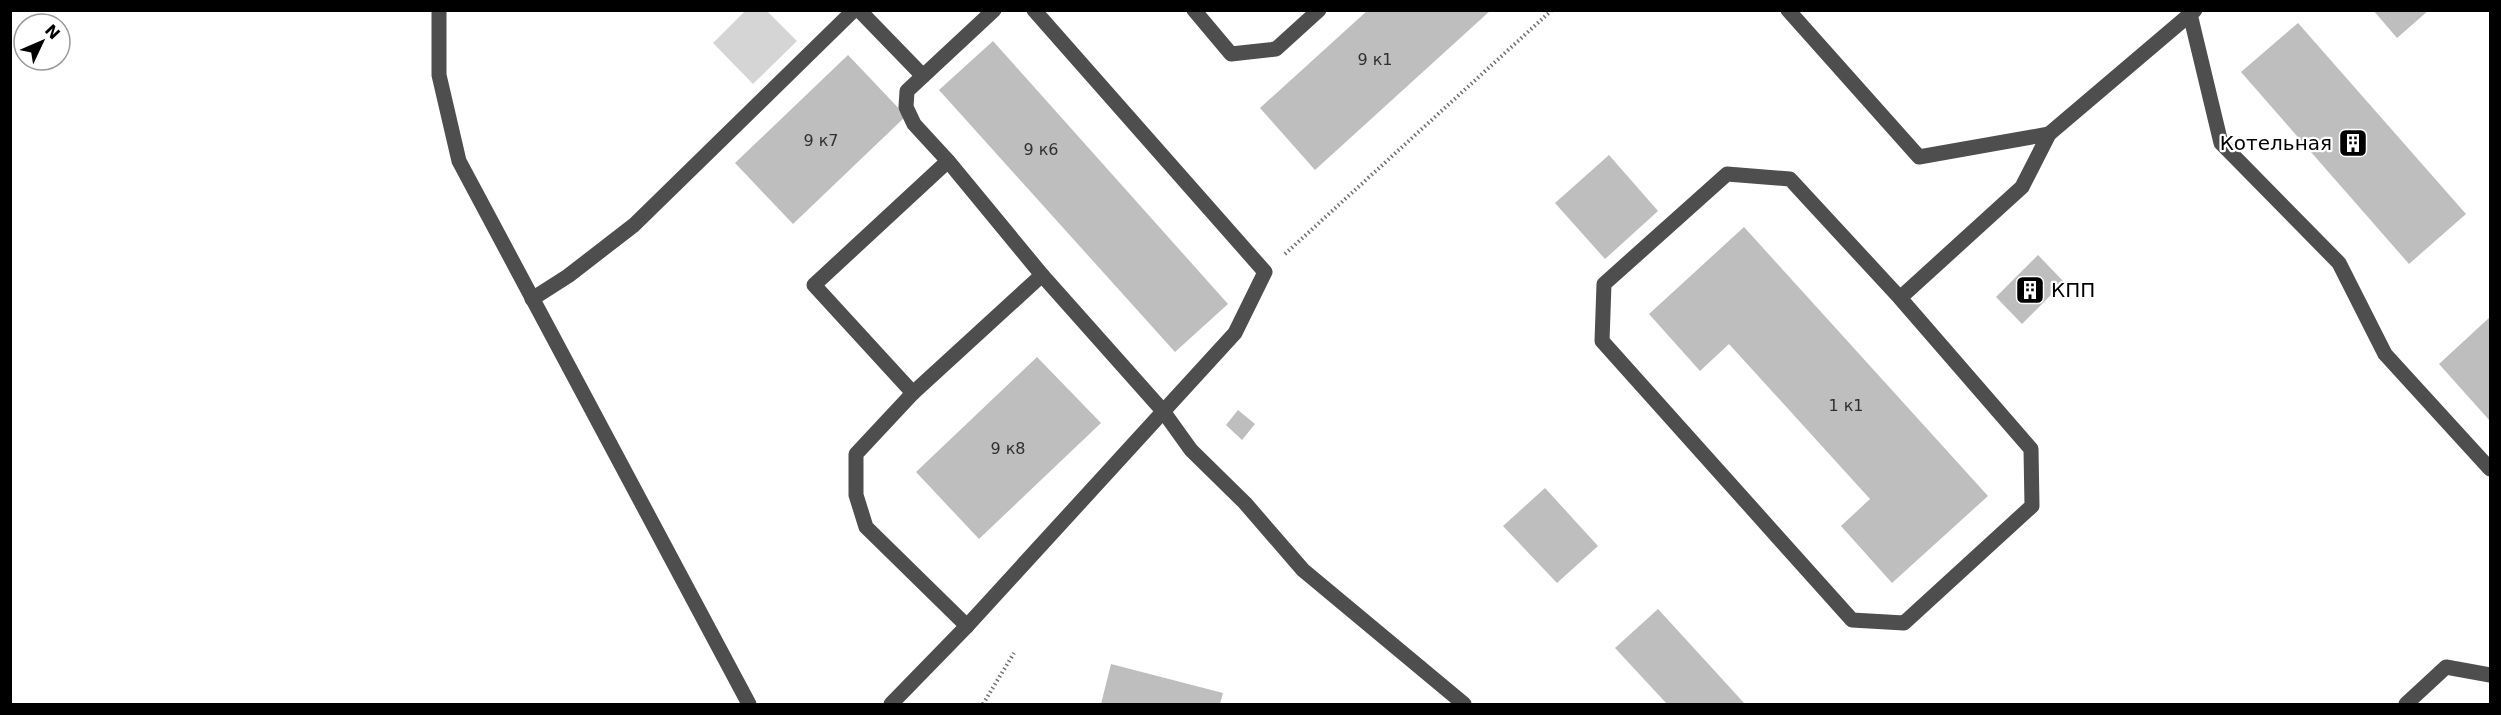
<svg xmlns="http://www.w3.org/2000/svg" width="2501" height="715" viewBox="0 0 2501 715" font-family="'DejaVu Sans',sans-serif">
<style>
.green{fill:#d5d5d5}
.building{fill:#bebebe}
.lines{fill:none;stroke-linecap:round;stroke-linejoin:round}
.path{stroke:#707070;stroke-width:4;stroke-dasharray:1.5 3;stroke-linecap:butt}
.minor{stroke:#4e4e4e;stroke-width:15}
.labels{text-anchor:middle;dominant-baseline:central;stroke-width:4.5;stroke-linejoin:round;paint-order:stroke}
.number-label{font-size:16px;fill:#303030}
.poi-label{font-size:20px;fill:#000;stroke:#fff;text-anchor:end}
</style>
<rect width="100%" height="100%" fill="#fff"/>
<!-- green -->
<polygon class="green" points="745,11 767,11 797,41 753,84 713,43"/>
<!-- building -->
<g class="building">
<polygon points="1368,10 1491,10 1315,170 1260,108"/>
<polygon points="2373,10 2429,10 2397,38"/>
<polygon points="2298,23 2466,214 2409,264 2241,72"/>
<polygon points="993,41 1228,304 1175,352 939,90"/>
<polygon points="848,55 906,116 793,224 735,163"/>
<polygon points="1609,155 1658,211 1605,259 1555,203"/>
<polygon points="1744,227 1988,496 1892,583 1841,526 1870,499 1729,344 1700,371 1649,314"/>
<polygon points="2038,255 2064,282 2022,324 1996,297"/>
<polygon points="2490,317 2490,421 2439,364"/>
<polygon points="1037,357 1101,423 979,539 916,472"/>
<polygon points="1238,410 1255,424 1242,440 1226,425"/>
<polygon points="1545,488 1598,546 1557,583 1503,526"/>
<polygon points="1658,609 1745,704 1667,704 1615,648"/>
<polygon points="1111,664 1223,693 1220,704 1101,704"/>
</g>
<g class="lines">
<!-- path -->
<g class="path">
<polyline points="1285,254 1552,10"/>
<polyline points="983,704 1014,653"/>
</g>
<!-- minor -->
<g class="minor">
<polyline points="439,10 439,75 459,161 749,704"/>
<polyline points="859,10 923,76"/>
<polyline points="994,10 907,91 906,107 914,124 948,161 1042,275 1163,411 1191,450 1245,503 1303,570 1464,704"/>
<polyline points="1194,10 1231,54 1276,49 1319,10"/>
<polyline points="1788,10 1919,157 2049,134 2195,10"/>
<polyline points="2190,14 2221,143 2339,263 2385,354 2490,469"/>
<polyline points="948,161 814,285 913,393 856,454 856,495 866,527 967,626"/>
<polyline points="1900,298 1790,179 1727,174 1604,284 1602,341 1852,620 1904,623 2032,506 2031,449 1900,298 2022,187 2049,134"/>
<polyline points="532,299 568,276 634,225 854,10"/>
<polyline points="913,393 1042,275"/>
<polyline points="891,704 967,626 1235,333 1265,272 1034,10"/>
<polyline points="2406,704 2446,667 2490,675"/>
</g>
</g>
<!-- icons -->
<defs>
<g id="building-square" transform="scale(1.5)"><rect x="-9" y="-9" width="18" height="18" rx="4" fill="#000" stroke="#fff"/><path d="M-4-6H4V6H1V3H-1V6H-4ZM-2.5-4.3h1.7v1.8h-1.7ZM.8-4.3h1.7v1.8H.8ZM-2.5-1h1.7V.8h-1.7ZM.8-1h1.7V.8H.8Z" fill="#fff"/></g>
</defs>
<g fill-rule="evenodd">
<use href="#building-square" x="2353" y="143"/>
<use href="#building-square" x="2030" y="290"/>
</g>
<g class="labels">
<!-- number labels -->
<g class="number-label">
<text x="1375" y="59">9 к1</text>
<text x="821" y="140">9 к7</text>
<text x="1041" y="149">9 к6</text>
<text x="1846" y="405">1 к1</text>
<text x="1008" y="448">9 к8</text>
</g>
<!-- poi labels -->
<g class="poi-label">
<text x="2332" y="143">Котельная</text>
<text x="2051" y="290" text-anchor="start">КПП</text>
</g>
</g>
<!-- border -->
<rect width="2501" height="715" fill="none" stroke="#000000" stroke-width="24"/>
<!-- north arrow -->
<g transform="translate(42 42) rotate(46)"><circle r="28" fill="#ffffff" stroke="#999999" stroke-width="1.5"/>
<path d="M0-4.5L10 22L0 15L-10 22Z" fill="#000000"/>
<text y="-9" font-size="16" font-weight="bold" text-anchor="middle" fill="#000000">N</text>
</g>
</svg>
